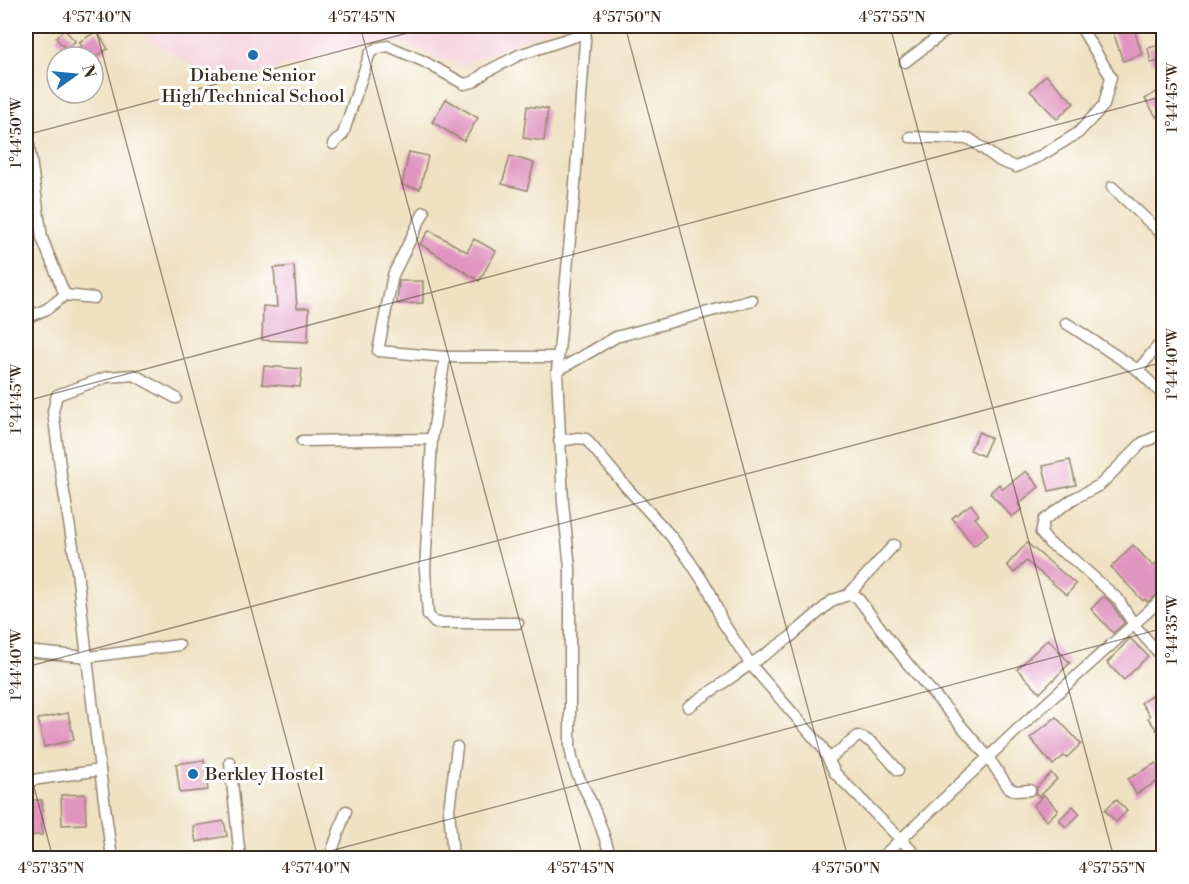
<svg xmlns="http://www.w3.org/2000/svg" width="1189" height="884" viewBox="0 0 1189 884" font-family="'Libre Bodoni',serif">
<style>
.built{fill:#f5cfdb}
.building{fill:#e094c0}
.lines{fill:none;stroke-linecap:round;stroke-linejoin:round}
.minor-casing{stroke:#958670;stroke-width:13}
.minor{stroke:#fff;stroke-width:10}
.ticks{fill:none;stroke:#3b2a1e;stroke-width:1.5;stroke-opacity:0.45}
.poi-dot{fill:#1f6fb2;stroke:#fff;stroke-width:2}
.labels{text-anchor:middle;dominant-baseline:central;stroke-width:6;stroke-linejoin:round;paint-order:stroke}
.poi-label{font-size:18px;fill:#3b2a1e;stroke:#fff}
.neatline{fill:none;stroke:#3b2a1e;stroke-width:2}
.ticks-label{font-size:15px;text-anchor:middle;fill:#3b2a1e}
</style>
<rect width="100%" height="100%" fill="#fff"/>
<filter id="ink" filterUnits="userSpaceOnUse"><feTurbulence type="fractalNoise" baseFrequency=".0167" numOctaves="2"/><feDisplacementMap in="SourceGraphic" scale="12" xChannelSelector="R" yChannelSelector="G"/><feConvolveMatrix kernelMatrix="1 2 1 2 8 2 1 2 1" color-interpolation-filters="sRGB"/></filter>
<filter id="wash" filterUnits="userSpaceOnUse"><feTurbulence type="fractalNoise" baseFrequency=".008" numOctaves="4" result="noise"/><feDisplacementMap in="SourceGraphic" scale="24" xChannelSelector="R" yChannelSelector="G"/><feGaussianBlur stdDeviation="1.35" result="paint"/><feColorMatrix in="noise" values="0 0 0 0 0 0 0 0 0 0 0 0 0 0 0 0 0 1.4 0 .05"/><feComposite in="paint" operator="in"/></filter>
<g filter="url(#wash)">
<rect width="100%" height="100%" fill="#efe1c2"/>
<!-- built -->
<polygon class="built" points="135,26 557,26 463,65 441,60 405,43 367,45 222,84 139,33"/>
<g id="blocks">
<!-- building -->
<g class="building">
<polygon points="1111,26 1133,26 1142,54 1123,61"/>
<polygon points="64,29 75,41 67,50 56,38"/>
<polygon points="97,31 108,49 95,57 88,57 79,42"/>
<polygon points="1164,44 1164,60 1151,63 1148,48"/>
<polygon points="1046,75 1074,103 1057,119 1030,91"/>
<polygon points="1164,87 1164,114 1157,118 1145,99"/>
<polygon points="446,99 478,118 464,141 432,122"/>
<polygon points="527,106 548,109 544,141 523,138"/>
<polygon points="409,152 428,156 420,189 402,185"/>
<polygon points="510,156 534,163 527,190 502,184"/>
<polygon points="429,230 467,252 474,239 496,251 479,281 420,244"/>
<polygon points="294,266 297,308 309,308 308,342 262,340 263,306 277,307 274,268"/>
<polygon points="399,281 423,281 423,303 397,304"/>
<polygon points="264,366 302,369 300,387 262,384"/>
<polygon points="979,432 991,438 983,456 970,450"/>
<polygon points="1070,460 1076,485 1049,491 1043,466"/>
<polygon points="1026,471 1039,487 1018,504 1022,509 1012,517 990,493 999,484 1003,489"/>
<polygon points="971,504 979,515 975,518 988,534 974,546 952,518"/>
<polygon points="1027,543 1076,584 1067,595 1026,561 1014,573 1007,565"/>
<polygon points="1133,545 1153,566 1164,556 1164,590 1147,602 1145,599 1143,601 1111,567"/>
<polygon points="1104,596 1112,604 1124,623 1113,633 1091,609"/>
<polygon points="1130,638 1148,656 1124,680 1107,663"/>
<polygon points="1048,639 1070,663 1040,693 1017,669"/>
<polygon points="1164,670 1164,740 1148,718 1150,716 1141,703 1162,688 1153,678"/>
<polygon points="68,713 74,740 44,747 38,719"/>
<polygon points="1056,717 1081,744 1066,758 1064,756 1053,765 1030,738"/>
<polygon points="204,760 208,790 180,793 176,764"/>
<polygon points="1156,763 1164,778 1136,794 1128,779"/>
<polygon points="1051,773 1057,779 1039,797 1036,794 1037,787"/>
<polygon points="85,794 86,824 62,825 61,795"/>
<polygon points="1044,795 1058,810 1047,821 1033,806"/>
<polygon points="1116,799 1127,811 1116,822 1105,810"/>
<rect x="26" y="800" width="16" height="35"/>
<polygon points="1073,806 1080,814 1066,827 1059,820"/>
<polygon points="224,821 227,836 196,842 193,826"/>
</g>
</g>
</g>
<g filter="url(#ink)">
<use href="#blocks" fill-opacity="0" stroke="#958670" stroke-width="1.5"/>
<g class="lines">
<!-- minor casing -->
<g class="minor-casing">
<g id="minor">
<path d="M 586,26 L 574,198 L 557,371 L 563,503 L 570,568 L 570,747 C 574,776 584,784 594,809 C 601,825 606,842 611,858"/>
<polyline points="905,62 952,26"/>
<polyline points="26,124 42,238 65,295"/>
<polyline points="910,137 970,139 1000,161 1016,167 1042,155 1078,133 1104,105 1111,77 1080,26"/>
<polyline points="333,144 343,134 370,53 377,48 388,46 423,61 464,84 473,82 486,72 519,55 585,33"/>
<polyline points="1112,187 1164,236"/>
<polyline points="424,212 393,275 378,351 445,357 558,357"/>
<polyline points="26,318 47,309 65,295 94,298"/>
<polyline points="1066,323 1138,370 1164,396"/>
<polyline points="445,357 432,439 425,570 428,615 435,623 518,623"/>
<polyline points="1138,370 1158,346 1164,343"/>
<polyline points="557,371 616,337 752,300"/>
<polyline points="1164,433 1142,443 1100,485 1073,499 1044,520 1041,533 1049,543 1073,559 1118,599 1134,625 1164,659"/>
<polyline points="302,441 432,439"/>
<polyline points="559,441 578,438 586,439 628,489 670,535 689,560 710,592 722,621 751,665 822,747 835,773 919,858"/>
<polyline points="848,595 894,545"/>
<polyline points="26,651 88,657 179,645"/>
<polyline points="688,707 789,638 833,600 848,595 857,597 907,663 988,757 1008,787 1015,791 1030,790"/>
<path d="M 829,759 L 858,736 C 874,740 887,758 898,770"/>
<polyline points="230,762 240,858"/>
<polyline points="26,781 100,770"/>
<polyline points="112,858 100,770 77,571 61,474 53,411 57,395 107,377 134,375 176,398"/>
<polyline points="335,858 332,851 346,811"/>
<polyline points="453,858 449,809 457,747"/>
<polyline points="881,858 1018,729 1164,597"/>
</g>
</g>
<!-- minor -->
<use href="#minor" class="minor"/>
</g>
</g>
<!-- ticks -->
<path class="ticks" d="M 95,26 L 318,858M 360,26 L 583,858M 625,26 L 848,858M 890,26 L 1114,858M 1156,26 L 1164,55M 26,135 L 434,26M 26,401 L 1164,96M 26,667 L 1164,362M 26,757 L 53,858M 304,858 L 1164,628"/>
<!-- markers -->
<g class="poi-dot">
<circle cx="253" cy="55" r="6"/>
<circle cx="193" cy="774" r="6"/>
</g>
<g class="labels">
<!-- poi labels -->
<g class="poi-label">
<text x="253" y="75">Diabene Senior<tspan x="253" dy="21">High/Technical School</tspan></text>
<text x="205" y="774" text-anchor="start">Berkley Hostel</text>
</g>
</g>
<!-- margin -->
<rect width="1189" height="884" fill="none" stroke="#fff" stroke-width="66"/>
<!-- north arrow -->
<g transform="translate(75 75) rotate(75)"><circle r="28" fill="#ffffff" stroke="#b1aaa5" stroke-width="1.5"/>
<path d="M0-4.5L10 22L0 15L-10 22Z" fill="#1f6fb2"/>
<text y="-9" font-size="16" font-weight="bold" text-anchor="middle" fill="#3b2a1e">N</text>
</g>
<rect x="33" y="33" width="1123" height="818" class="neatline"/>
<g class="ticks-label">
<text x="97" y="22">4°57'40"N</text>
<text x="362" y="22">4°57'45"N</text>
<text x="627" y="22">4°57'50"N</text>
<text x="892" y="22">4°57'55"N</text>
<text transform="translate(1172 98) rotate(-90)" y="5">1°44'45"W</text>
<text transform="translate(16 133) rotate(-90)" y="5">1°44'50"W</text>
<text transform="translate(1172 364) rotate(-90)" y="5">1°44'40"W</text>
<text transform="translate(16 399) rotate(-90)" y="5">1°44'45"W</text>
<text transform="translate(1172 630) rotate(-90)" y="5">1°44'35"W</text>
<text transform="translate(16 665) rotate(-90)" y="5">1°44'40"W</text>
<text x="51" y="873">4°57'35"N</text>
<text x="316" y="873">4°57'40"N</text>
<text x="581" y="873">4°57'45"N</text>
<text x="846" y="873">4°57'50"N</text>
<text x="1112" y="873">4°57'55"N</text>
</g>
</svg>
